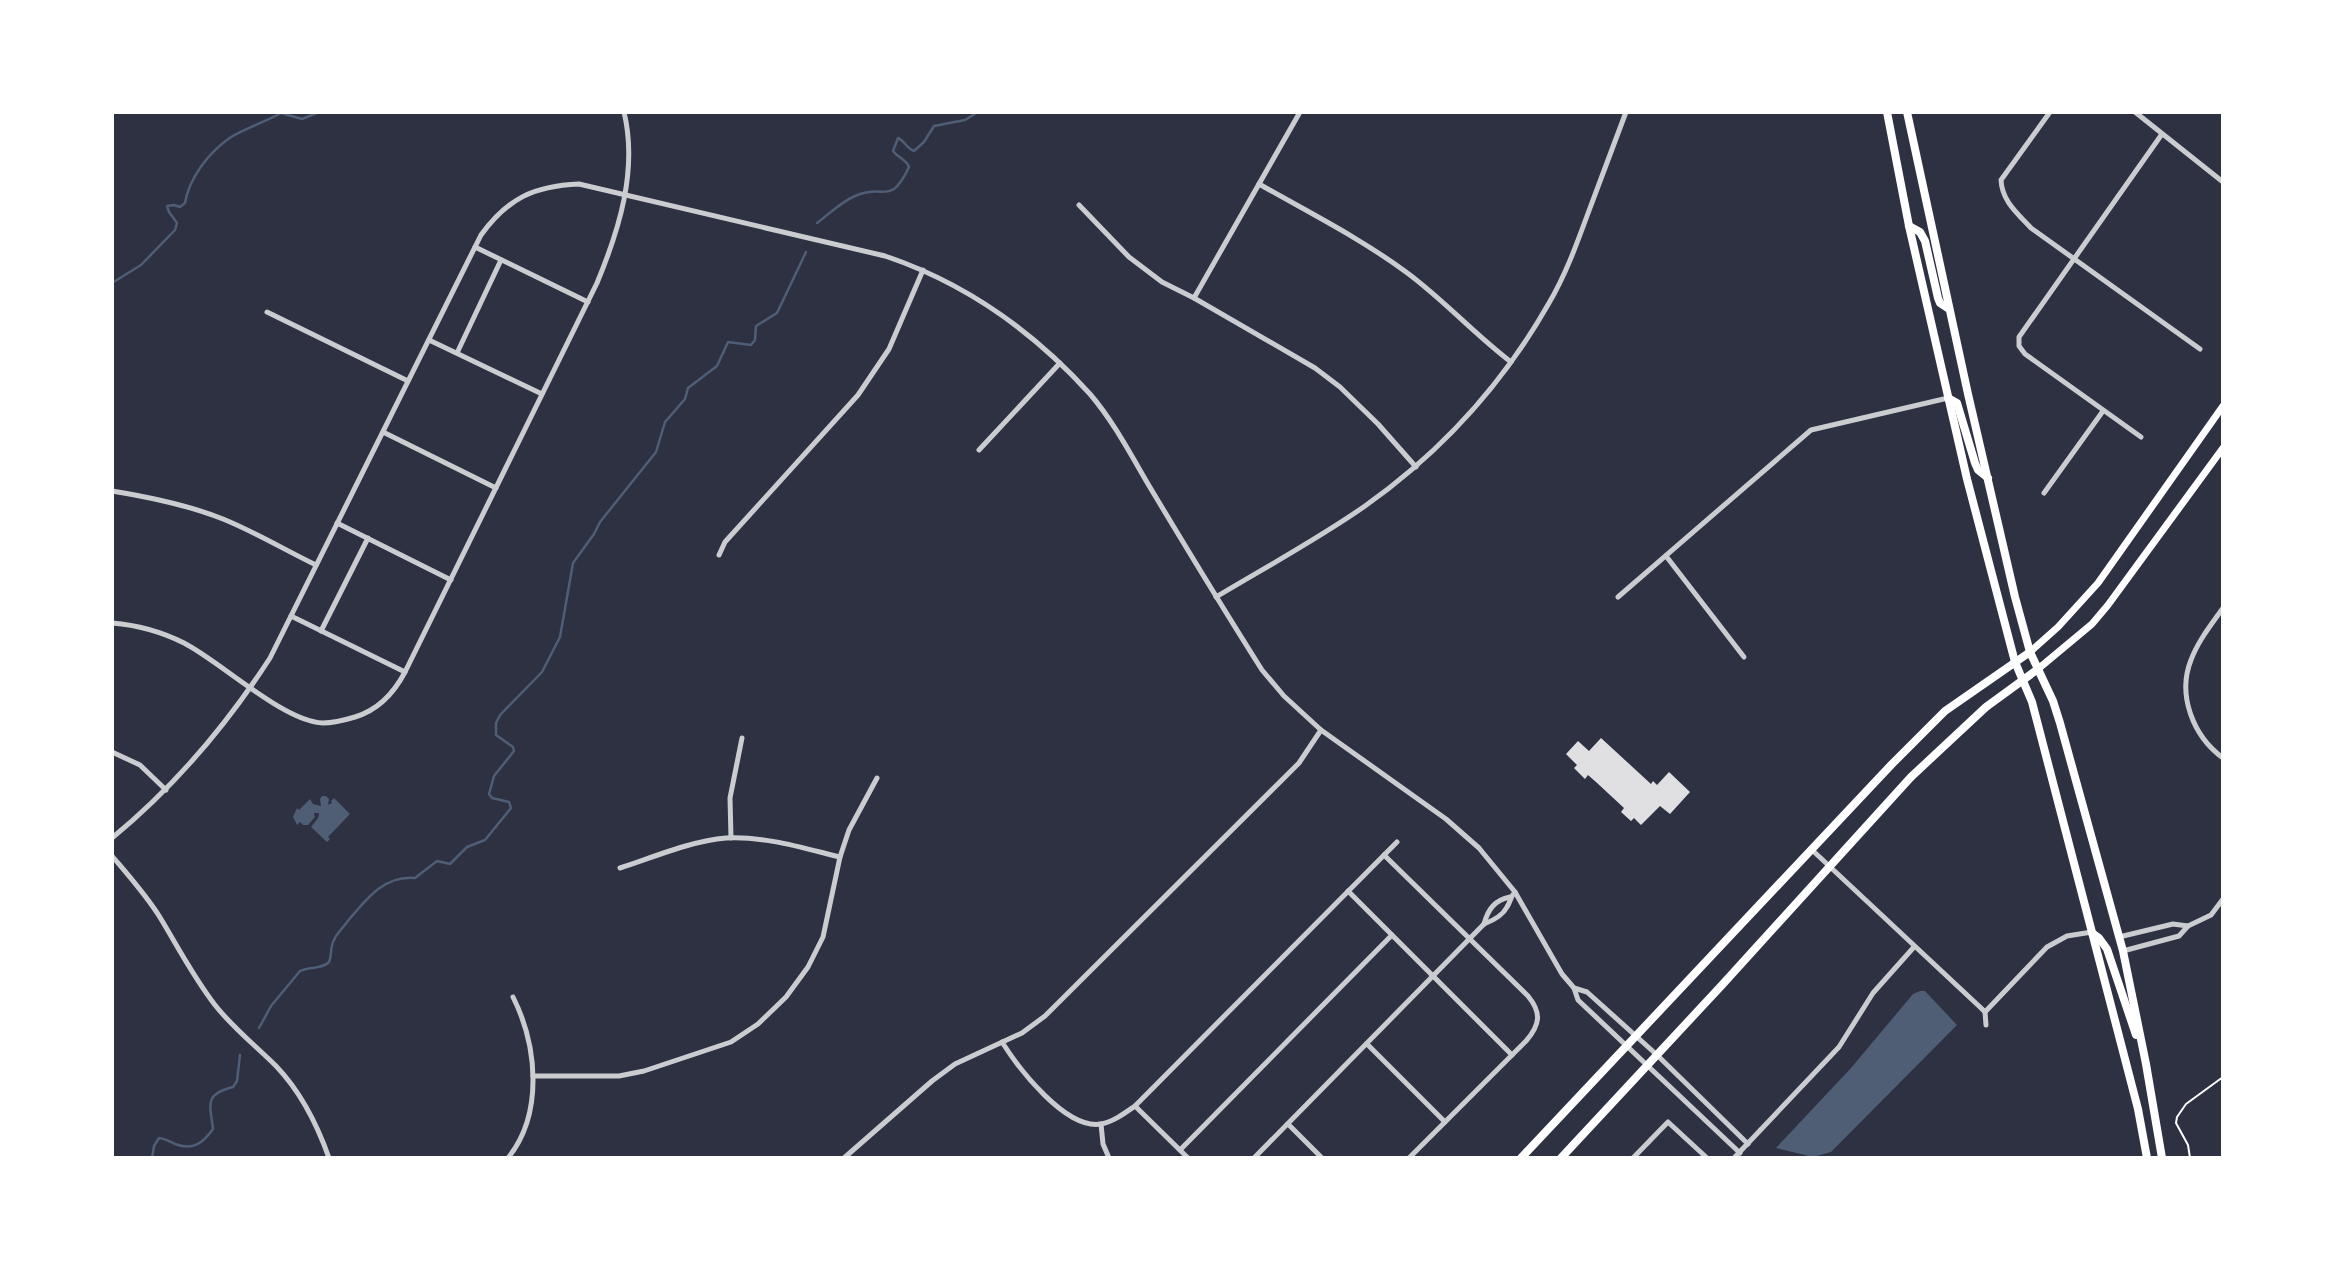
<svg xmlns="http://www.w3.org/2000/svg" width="2335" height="1270" viewBox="0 0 2335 1270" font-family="Roboto,sans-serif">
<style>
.water{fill:#4f5d75}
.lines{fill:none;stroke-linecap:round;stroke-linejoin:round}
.stream{stroke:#4f5d75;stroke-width:2.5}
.building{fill:#e0e0e3}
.path{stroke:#fff;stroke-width:2}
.minor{stroke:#caccd0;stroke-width:5}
.secondary{stroke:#fff;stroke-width:7}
.primary{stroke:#fff;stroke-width:8}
</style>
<rect width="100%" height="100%" fill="#2d3142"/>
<!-- water -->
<g class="water">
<polygon points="322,796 326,796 329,799 328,805 332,803 331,801 334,798 350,814 328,837 330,839 327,842 311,827 318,818 319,813 314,813 315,817 308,825 303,825 300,822 297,825 293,817 297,808 299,810 310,799 313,804 321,806 320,799"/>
<polygon points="1920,991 1925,991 1957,1025 1831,1152 1813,1157 1776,1148 1851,1068 1913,994"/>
</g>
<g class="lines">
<!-- stream -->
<g class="stream">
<path d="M 817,223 C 829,214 841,202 855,196 C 885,183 890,207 909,167 C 906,159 898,158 893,151 L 898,138 C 905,141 907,149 914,151 L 924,142 L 934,126 L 965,120 L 978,112"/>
<path d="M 112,283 L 141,265 L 175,230 L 177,223 L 169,212 L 167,206 L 174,205 L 180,207 L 185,203 C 189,178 209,152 231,137 C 246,128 265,122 281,113 L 302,119 L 319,112"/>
<path d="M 259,1028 L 271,1006 L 300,971 C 310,966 321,970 329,962 C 332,955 330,947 334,940 C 336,934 343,928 347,922 C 365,901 383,875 415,878 L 437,861 L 450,864 L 467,847 L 485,840 L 511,808 L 509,802 L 492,798 L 489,794 L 494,776 L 514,751 L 513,747 L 496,735 L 496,723 L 500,715 L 542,672 L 560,637 L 573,563 L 594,534 L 600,522 L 656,452 L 665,422 L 685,399 L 688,388 L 717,366 L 728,342 L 751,345 L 755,340 L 756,326 L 777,313 L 806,252"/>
<path d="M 152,1158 L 154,1146 L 159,1138 C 166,1139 169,1141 175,1144 C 193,1151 203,1143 213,1129 C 210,1104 204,1094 233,1087 L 237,1081 L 240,1055"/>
</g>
</g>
<!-- building -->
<polygon class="building" points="1601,738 1651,784 1653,781 1657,785 1669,772 1690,792 1670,814 1660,806 1641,825 1634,818 1631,821 1621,812 1624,808 1596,782 1588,775 1585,779 1574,768 1577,765 1566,754 1578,741 1589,751"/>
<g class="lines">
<!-- path -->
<polyline class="path" points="2190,1158 2188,1145 2176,1123 2177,1117 2186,1104 2223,1077"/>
<!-- minor -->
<g class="minor">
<path d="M 2050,112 L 2001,180 C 2002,201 2017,213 2031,228 L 2200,349"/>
<polyline points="2135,112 2223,182"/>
<path d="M 1259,184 C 1308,212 1360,238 1406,272 C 1443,299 1474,334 1511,362"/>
<polyline points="1079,205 1129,257 1162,282 1194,298 1315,368 1340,387 1378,424 1416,467"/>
<polyline points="475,247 588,302"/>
<polyline points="1194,298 1300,112"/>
<polyline points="267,312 408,381"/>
<polyline points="429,340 542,394"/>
<polyline points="457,353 501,260"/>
<polyline points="383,432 496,488"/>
<polyline points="2141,437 2025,354 2019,346 2019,337 2162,134"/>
<polyline points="979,450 1060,363"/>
<path d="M 112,491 C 149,497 188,505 223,519 C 255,532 285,550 316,565"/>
<polyline points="2044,493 2103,411"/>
<polyline points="337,523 451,580"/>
<polyline points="719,555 725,542 858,395 889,349 923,270"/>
<polyline points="1666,556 1744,657"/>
<path d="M 1216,597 C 1266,567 1318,539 1365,506 C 1441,452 1503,384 1549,303 C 1565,276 1576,246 1587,216 C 1600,181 1613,147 1626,112"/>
<polyline points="1618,597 1811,430 1948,398"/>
<path d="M 2223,608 C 2211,625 2198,641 2191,660 C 2177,695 2193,736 2223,758"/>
<polyline points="291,616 405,672"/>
<path d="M 112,623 C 137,625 162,632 184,643 C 221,662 284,722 323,723 C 333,723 345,720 355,717 C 378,710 394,693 405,672 L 597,283 C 619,230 638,170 624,112"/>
<polyline points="321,631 368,538"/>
<polyline points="112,752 140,765 166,790"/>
<path d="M 112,838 C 174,787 226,726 270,658 L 481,235 C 508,198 534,186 579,184 L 885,256 C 965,283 1033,331 1090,394 C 1114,422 1132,457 1151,489 C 1187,549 1224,610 1262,670 L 1284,696 L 1321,730 L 1446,819 L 1479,848 L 1515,892 L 1562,974 L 1574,988 L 1587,992 L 1657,1055 L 1748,1144"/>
<polyline points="731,838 730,798 742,738"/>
<polyline points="1811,849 1981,1008 1985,1012 1986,1025"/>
<path d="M 1384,855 L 1528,996 C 1542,1013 1540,1025 1526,1041 L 1409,1158"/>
<path d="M 112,856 C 129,876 147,896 161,919 C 179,949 194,978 215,1005 C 233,1028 256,1046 276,1066 C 301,1092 317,1124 329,1158"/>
<path d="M 620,868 C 654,857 691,841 726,838 C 765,836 803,848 840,857"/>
<polyline points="1348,891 1512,1055"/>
<path d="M 1484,924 C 1488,909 1495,900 1510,897"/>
<polyline points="2119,937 2173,924 2188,926"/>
<polyline points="2123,951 2179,936 2188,926 2211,915 2223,899"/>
<polyline points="1574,988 1578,1000 1740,1153"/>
<polyline points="1985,1012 2047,947 2067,936 2092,932"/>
<path d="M 1002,1042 C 1019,1069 1066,1130 1101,1124 C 1113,1122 1125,1113 1135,1106 L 1397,842"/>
<polyline points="1367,1044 1445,1122"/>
<polyline points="533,1076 619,1076 644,1071 731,1042 758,1024 786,997 808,967 823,937 840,857 849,830 877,778"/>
<polyline points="1135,1106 1188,1158"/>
<polyline points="1101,1124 1103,1144 1109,1158"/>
<polyline points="1288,1124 1322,1158"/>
<polyline points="1180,1150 1392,935"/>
<path d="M 508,1158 C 544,1113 537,1045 513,997"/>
<polyline points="844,1158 932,1081 955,1064 1022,1033 1045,1016 1299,763 1321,730"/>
<path d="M 1254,1158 L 1484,924 C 1492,921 1503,915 1507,907 C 1511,901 1510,897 1515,892"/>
<polyline points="1633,1158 1668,1122 1707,1158"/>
<polyline points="1734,1158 1839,1047 1873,993 1914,947"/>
</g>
<!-- secondary -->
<g class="secondary">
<polyline points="2030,652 2058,627 2098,583 2223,406"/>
<polyline points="2038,669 2092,624 2108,605 2223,448"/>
</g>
<!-- primary -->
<g class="primary">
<polyline points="1887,112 1909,226 1967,479 2015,662 2032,702 2138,1109 2147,1158"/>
<polyline points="1907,112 1968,394 2015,597 2030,652 2053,701 2060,723 2123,951 2146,1064 2162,1158"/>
<polyline points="1909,226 1920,232 1925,241 1938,298 1940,303 1949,309"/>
<polyline points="1948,398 1957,403 1975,463 1978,470 1988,478"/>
<polyline points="2092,933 2099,938 2107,949 2136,1035"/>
<polyline points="1521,1158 1892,764 1945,711 2030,652"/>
<polyline points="1561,1158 1722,985 1911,777 1986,707 2038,669"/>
</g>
</g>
<!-- border -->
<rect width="2335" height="1270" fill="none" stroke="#ffffff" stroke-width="228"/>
</svg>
